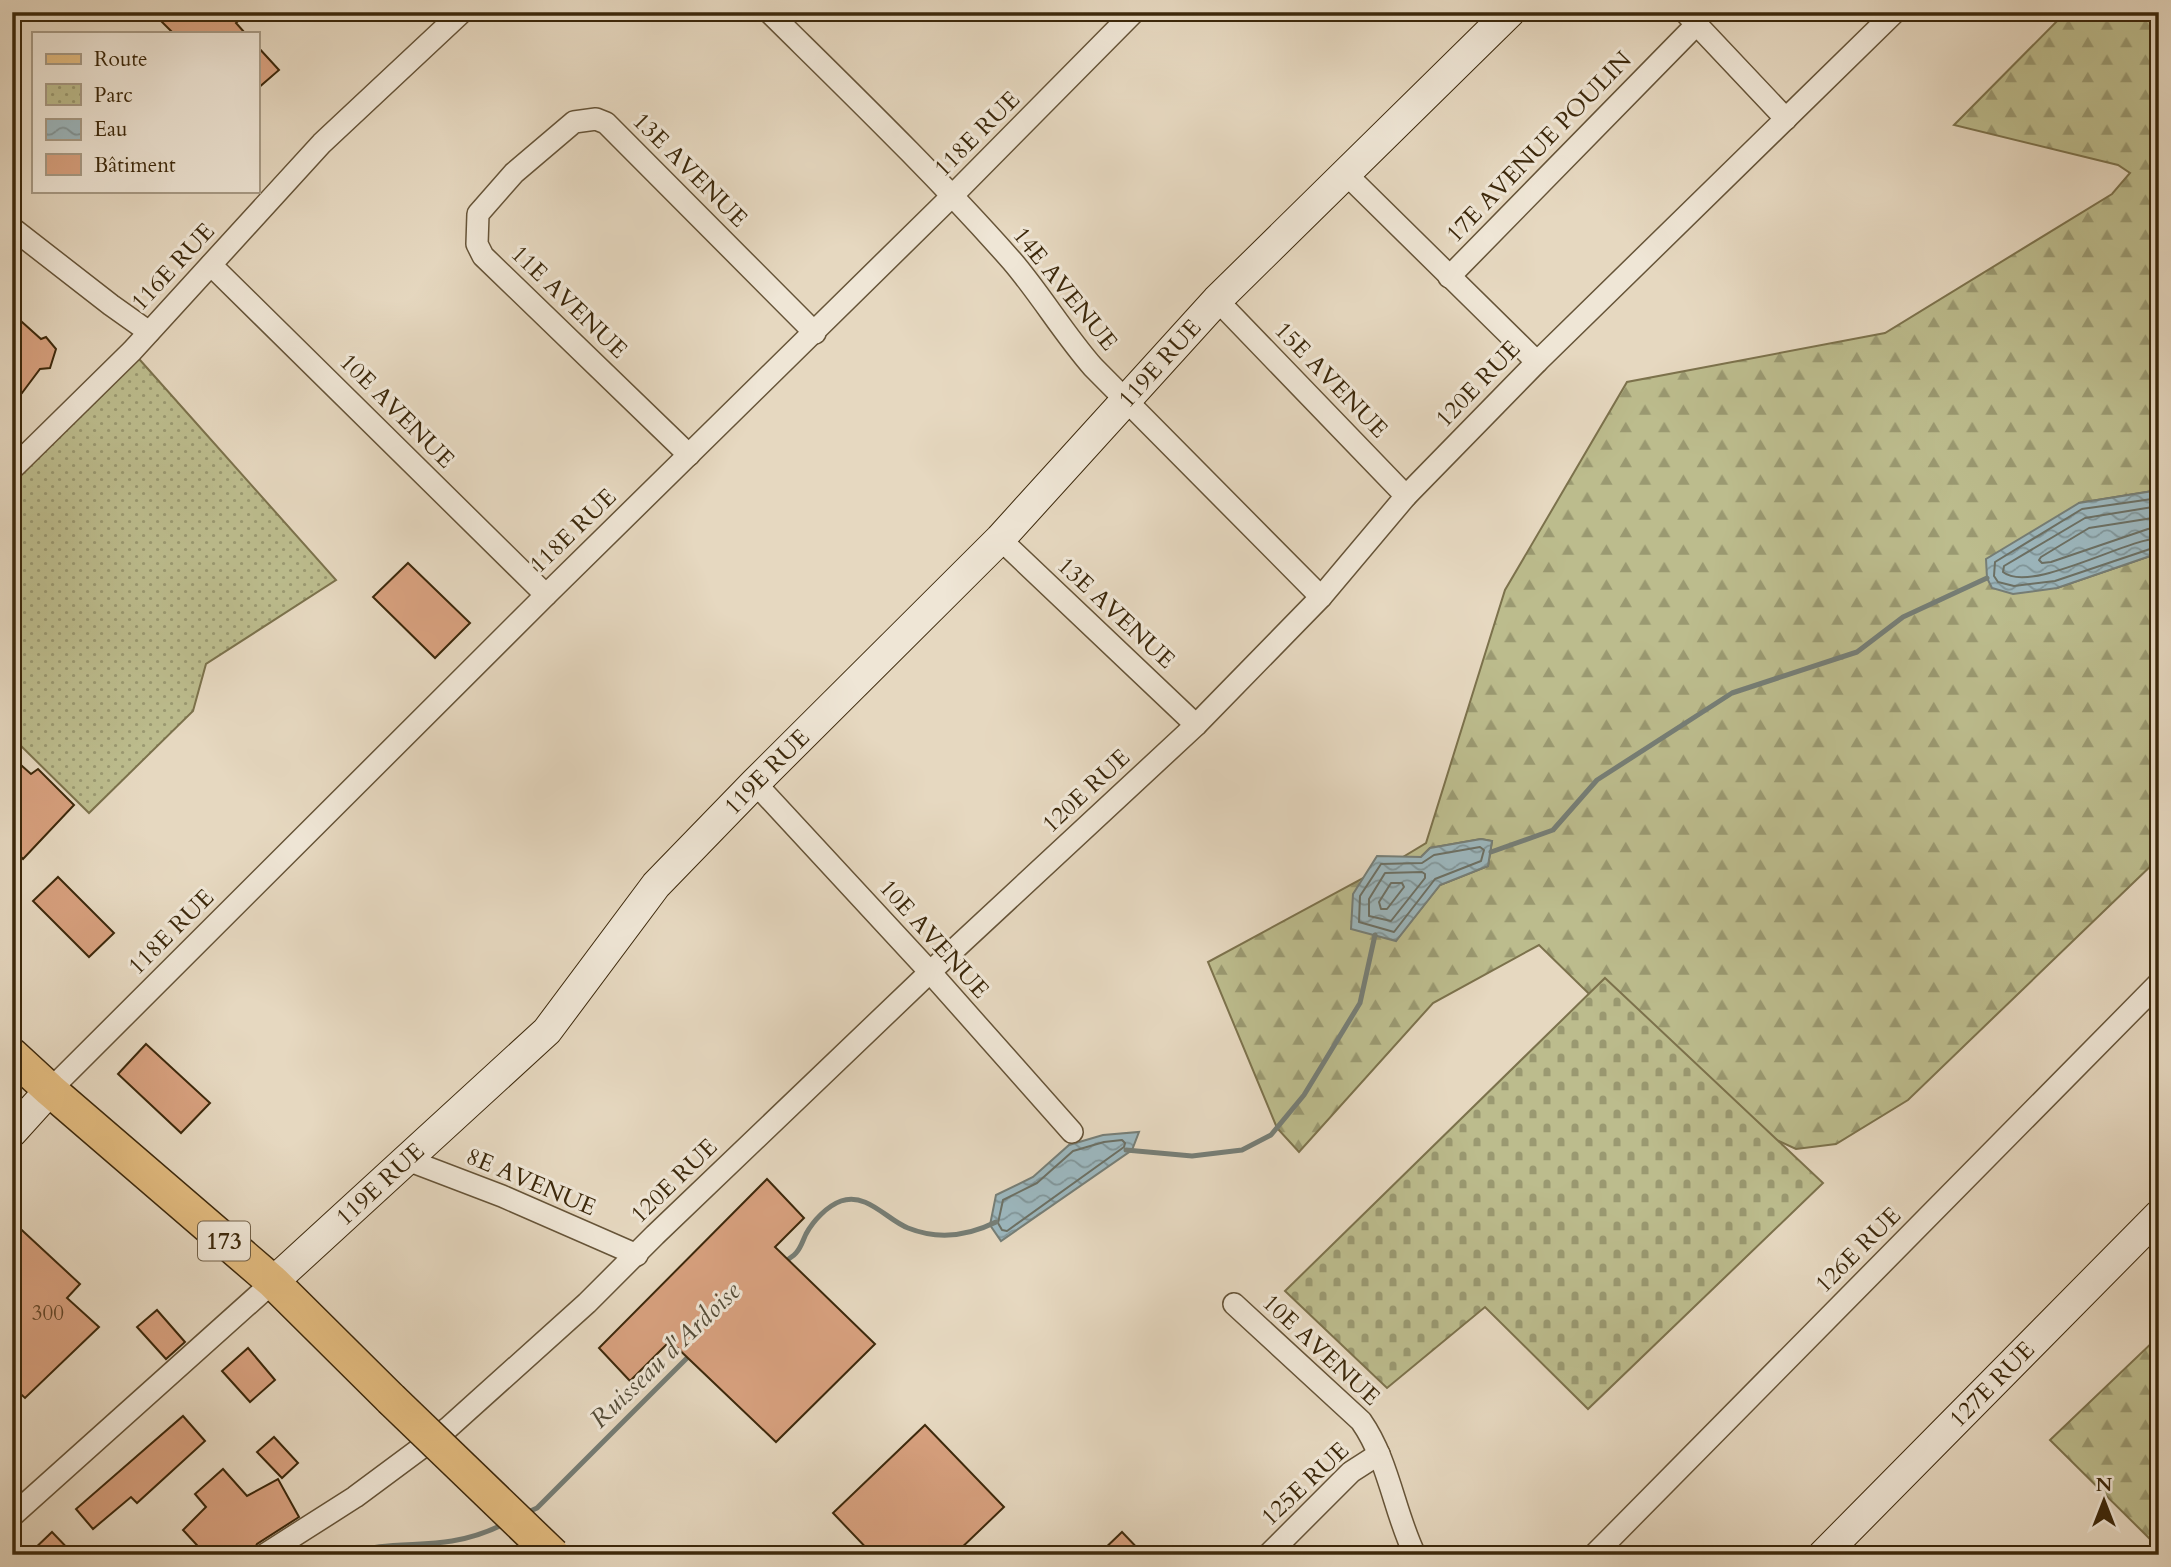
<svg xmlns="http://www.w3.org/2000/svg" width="2171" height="1567" viewBox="0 0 2171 1567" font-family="Cardo,serif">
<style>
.forest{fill:url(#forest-firs);stroke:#7c724c;stroke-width:2}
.cemetery{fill:url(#cemetery-stones);stroke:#7c724c;stroke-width:2}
.park{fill:url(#park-dots);stroke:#7c724c;stroke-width:2}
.water{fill:url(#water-waves);stroke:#767e76;stroke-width:2}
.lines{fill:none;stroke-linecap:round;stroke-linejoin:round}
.shore{stroke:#6c7064;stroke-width:2}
.stream{stroke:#767e76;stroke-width:5}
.building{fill:#d8a17f;stroke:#3c280b;stroke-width:2}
.street-casing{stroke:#665438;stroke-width:24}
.secondary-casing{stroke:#3c280b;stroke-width:32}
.primary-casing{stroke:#3c280b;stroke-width:36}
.street{stroke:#efe6d6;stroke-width:21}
.secondary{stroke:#efe6d6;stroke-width:30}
.primary{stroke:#e3bc80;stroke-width:33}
.primary-bridge-casing{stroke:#3c280b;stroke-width:36;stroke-linecap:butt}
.primary-bridge{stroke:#e3bc80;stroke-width:33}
.labels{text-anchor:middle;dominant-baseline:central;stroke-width:6;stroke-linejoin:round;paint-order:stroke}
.number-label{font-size:21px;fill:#634628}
.shield{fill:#efe6d6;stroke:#726148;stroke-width:2}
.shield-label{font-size:23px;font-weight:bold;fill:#3c280b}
.street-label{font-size:24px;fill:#3c280b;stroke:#efe6d6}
.water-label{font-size:26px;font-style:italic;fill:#544c38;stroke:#efe6d6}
</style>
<defs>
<pattern id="forest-firs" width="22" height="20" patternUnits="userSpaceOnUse" patternTransform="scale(1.75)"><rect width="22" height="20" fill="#bcbc8d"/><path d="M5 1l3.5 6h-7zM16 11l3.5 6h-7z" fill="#9a9971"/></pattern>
<pattern id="cemetery-stones" width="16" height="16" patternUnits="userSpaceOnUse" patternTransform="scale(1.75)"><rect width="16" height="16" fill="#bcbc8d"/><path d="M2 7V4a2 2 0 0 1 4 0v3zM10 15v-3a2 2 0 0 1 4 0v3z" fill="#9a9971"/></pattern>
<pattern id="park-dots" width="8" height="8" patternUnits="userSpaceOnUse" patternTransform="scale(1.75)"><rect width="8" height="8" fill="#bcbc8d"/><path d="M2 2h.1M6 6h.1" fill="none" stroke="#9a9971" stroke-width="1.8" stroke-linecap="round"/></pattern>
<pattern id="water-waves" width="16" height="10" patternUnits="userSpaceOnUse" patternTransform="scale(1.75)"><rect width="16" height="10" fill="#9cb7be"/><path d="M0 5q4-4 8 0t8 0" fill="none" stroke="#809599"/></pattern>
</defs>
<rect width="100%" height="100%" fill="#e6d8c0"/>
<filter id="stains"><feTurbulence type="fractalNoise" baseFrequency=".00286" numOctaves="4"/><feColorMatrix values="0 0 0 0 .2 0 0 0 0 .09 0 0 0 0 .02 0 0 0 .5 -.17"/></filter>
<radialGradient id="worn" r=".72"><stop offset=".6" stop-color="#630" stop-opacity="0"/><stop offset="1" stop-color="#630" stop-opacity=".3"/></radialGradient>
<!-- forest -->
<g class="forest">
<polygon points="2066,12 2159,12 2159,490 2079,503 2057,588 2159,553 2159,858 1908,1100 1836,1144 1796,1149 1704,1106 1539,945 1433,1003 1299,1152 1277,1128 1208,962 1363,878 1396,940 1440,885 1488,866 1492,841 1481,839 1430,848 1421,857 1403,857 1426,843 1505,590 1627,382 1885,333 2112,194 2130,173 2118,165 1954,125"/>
<polygon points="2159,1336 2159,1548 2050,1440"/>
</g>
<!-- cemetery -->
<polygon class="cemetery" points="1605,978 1823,1183 1588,1409 1485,1307 1387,1388 1285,1291"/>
<!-- park -->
<polygon class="park" points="132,351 336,580 206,664 193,711 89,813 12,737 12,469"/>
<!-- water -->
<g class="water">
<polygon points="2159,490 2159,553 2057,588 2013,594 1992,588 1987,578 1986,559 2079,503"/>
<polygon points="1481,839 1492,841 1488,866 1440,885 1396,941 1351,929 1353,894 1377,856 1421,857 1430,848"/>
<polygon points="1139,1132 1132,1150 1001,1241 990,1225 996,1195 1033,1177 1069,1145 1103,1135"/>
</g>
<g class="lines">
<!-- shore -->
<g class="shore">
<polyline points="2159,498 2082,509 1995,562 1994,576 1998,582 2014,586 2055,581 2159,546"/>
<path d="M 2159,506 L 2085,518 L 2004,566 L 2003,572 C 2030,594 2124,540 2159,538"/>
<polyline points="2159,517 2089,528 2041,557 2039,560 2042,563 2051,562 2148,529 2159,527"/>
<polygon points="1480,847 1484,850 1481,861 1435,879 1394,932 1359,922 1360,896 1381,864 1422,863 1434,855"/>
<polygon points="1422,872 1425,874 1425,878 1391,921 1369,916 1369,899 1385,873"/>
<polygon points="1391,883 1402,883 1404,887 1387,909 1381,909 1379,902"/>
<polygon points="1122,1140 1125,1143 1124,1147 1007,1231 1002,1230 998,1223 1003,1200 1037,1183 1073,1151 1104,1142"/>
</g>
<!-- stream -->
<g class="stream">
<polyline points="1491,852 1553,830 1597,780 1732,693 1857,652 1903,617 1987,578"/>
<polyline points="1126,1150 1192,1156 1242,1150 1271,1135 1304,1095 1360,1003 1375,935"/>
<path d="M 784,1263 C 787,1259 793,1257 796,1253 C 801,1248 803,1240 806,1234 C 813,1221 827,1206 841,1201 C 867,1192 887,1220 908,1228 C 938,1240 968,1236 996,1222"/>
<polyline points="526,1513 537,1508 692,1353"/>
<path d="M 348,1555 C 380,1541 418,1547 452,1541 C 470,1538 488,1532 504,1524"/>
</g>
</g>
<!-- building -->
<g class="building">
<polygon points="152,12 247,12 236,23 245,33 173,33"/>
<polygon points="257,46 279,70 257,89"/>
<polygon points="22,322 41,339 46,337 56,349 50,368 40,369 22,393 12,386 12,334"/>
<polygon points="408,563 470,623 435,658 373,597"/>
<polygon points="12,757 31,774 38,769 74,805 23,859 12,848"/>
<polygon points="58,877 114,933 89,957 33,901"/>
<polygon points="146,1044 210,1103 181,1133 118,1074"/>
<polygon points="767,1179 804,1218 775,1247 875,1344 776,1442 670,1341 630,1381 599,1348"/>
<polygon points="12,1221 80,1284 67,1298 99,1327 25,1398 12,1386"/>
<polygon points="157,1310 185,1342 166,1359 137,1327"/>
<polygon points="248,1348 275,1380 250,1402 222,1371"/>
<polygon points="183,1416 205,1441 137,1503 131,1497 93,1529 76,1509"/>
<polygon points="925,1425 1004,1507 954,1555 873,1555 833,1513"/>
<polygon points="274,1437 298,1463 282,1478 257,1452"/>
<polygon points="223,1469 247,1496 278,1479 299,1517 257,1544 251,1555 206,1555 183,1530 206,1507 195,1494"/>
<polygon points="52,1532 74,1555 28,1555"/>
<polygon points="1122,1532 1144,1555 1098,1555"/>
</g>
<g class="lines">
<!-- street casing -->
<g class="street-casing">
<g id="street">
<path d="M 769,12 C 852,94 935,174 1012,261 C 1041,295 1064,334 1093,367 L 1321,597"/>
<polyline points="1685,12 1786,119"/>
<polyline points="1346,174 1537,362"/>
<polyline points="12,228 111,305 149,332"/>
<polyline points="211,265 546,595"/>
<polyline points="1449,277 1696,25"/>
<polyline points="1217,300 1406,496"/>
<polyline points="689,455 483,256 477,244 478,214 514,173 574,122 596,119 606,123 815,333"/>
<polyline points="12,469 132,351 322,143 462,12"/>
<polyline points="1000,539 1196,725"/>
<polyline points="755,783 930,972 1072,1132"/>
<polyline points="50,1090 546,595 953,195 1134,12"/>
<polyline points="405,1159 502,1196 637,1255"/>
<path d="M 1234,1304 L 1361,1421 C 1389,1461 1394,1512 1415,1555"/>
<polyline points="12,1516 273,1282"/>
<polyline points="264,1555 355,1497 448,1428 587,1303 655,1235 930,972 1196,725 1321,597 1406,496 1537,362 1895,12"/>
<polyline points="1268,1555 1351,1472 1379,1454"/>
<polyline points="1594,1555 2159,983"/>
</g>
</g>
<!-- secondary casing -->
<g class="secondary-casing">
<g id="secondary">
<polyline points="12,1132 50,1090"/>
<path id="s1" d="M 273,1282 L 547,1031 L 656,885 L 755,783 L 1000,539 L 1217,300 L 1510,12"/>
<path id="s2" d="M 1823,1555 L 2159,1215"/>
</g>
</g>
<!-- primary casing -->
<g class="primary-casing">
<polyline id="primary" points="12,1055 50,1090 273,1282 391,1399"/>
</g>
<!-- street -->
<use href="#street" class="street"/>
<!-- secondary -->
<use href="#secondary" class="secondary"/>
<!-- primary -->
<use href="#primary" class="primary"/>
<!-- primary-bridge casing -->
<g class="primary-bridge-casing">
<polyline id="primary-bridge" points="391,1399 553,1555"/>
</g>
<!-- primary-bridge -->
<use href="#primary-bridge" class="primary-bridge"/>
</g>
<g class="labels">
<!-- number labels -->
<g class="number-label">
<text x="48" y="1313">300</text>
</g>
<!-- shield labels -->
<rect class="shield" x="198" y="1221.5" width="52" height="39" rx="5"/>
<g class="shield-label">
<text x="224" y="1241">173</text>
</g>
<!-- street labels -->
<g class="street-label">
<text transform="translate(977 134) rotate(-45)">118E RUE</text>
<text transform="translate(1539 147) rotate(-46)">17E AVENUE POULIN</text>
<text transform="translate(690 170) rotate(45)">13E AVENUE</text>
<text transform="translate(173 267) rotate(-47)">116E RUE</text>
<text transform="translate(1065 289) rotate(51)">14E AVENUE</text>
<text transform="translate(569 302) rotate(44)">11E AVENUE</text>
<text stroke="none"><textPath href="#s1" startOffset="1279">119E RUE</textPath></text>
<text transform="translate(1331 380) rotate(46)">15E AVENUE</text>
<text transform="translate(1478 384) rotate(-46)">120E RUE</text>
<text transform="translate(397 411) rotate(45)">10E AVENUE</text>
<text transform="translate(573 531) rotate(-44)">118E RUE</text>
<text transform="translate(1116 613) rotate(43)">13E AVENUE</text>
<text stroke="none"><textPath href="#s1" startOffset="712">119E RUE</textPath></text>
<text transform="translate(1086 791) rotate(-43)">120E RUE</text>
<text transform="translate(171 932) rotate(-45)">118E RUE</text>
<text transform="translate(934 939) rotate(48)">10E AVENUE</text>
<text transform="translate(674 1181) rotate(-44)">120E RUE</text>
<text transform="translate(531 1182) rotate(23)">8E AVENUE</text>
<text stroke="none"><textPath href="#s1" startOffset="145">119E RUE</textPath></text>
<text transform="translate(1858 1250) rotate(-45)">126E RUE</text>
<text transform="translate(1321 1350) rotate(43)">10E AVENUE</text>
<text stroke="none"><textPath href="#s2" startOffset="240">127E RUE</textPath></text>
<text transform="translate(1305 1484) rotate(-43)">125E RUE</text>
</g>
<!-- water labels -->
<g class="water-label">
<text transform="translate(665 1355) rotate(-44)">Ruisseau d'Ardoise</text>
</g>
</g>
<!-- margin -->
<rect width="2171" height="1567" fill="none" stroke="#e6d8c0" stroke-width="42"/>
<rect x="14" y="14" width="2143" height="1539" fill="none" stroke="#3c280b" stroke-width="3.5"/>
<rect x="21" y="21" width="2129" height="1525" fill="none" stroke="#3c280b" stroke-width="2"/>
<!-- legend -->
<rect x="32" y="32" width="228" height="161" fill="#efe6d6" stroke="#a79a85" stroke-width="2"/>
<rect x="46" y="54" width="35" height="10" fill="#e3bc80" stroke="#a79a85" stroke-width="2"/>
<text x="94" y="66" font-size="21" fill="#3c280b">Route</text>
<rect x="46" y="84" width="35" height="21" fill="url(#park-dots)" stroke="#a79a85" stroke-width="2"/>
<text x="94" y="102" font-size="21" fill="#3c280b">Parc</text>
<rect x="46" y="119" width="35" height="21" fill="url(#water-waves)" stroke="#a79a85" stroke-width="2"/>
<text x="94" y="136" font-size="21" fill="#3c280b">Eau</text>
<rect x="46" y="154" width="35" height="21" fill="#d8a17f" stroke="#a79a85" stroke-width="2"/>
<text x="94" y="172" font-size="21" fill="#3c280b">Bâtiment</text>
<!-- north arrow -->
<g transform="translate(2104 1501)" stroke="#efe6d6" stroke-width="5" paint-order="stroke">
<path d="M0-5L12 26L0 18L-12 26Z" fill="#3c280b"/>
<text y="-10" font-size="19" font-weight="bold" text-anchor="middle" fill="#3c280b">N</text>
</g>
<rect width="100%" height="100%" filter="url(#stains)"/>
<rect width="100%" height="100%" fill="url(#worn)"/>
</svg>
